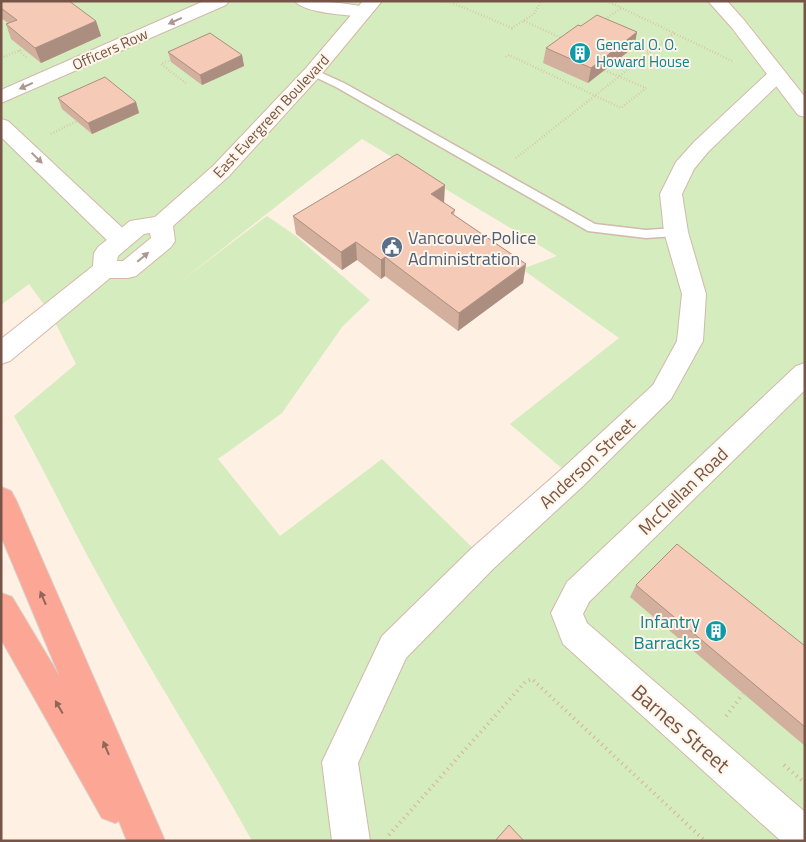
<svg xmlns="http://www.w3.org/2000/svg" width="806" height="842" viewBox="0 0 806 842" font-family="'Titillium Web',sans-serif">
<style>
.green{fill:#d5ecbf;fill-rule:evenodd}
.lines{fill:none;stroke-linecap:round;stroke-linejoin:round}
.lane-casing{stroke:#d1b9ab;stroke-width:3}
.street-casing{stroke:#d1b9ab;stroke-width:2}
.secondary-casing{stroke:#d5b8a7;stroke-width:2}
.highway-casing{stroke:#d9cfcb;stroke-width:2}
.path-far1{stroke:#d9ae9b;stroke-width:2.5;stroke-dasharray:0.5 2.5;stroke-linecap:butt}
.path{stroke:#d9ae9b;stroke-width:4;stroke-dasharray:1 4.5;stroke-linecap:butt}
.lane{fill:#fff;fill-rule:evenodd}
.street{fill:#fff;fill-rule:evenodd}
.secondary{fill:#fff;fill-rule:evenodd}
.highway{fill:#fca795;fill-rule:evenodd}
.wall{fill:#d3af9e}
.shaded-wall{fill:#ac8e81}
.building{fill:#f5cbb8;stroke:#ac8e81}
.oneway{fill:#ad9891}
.oneway2{fill:#916557}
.labels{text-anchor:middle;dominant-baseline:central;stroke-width:4;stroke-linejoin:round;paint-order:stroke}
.far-culture-label{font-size:15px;fill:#0d838f;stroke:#fff5e9;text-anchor:start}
.far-street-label{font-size:15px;fill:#765447;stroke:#fff5e9}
.service-label{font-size:18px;fill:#4e5e75;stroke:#fff5e9;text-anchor:start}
.street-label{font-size:18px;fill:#765447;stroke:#fff5e9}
.culture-label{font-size:18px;fill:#0d838f;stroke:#fff5e9;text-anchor:end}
.near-street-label{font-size:21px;fill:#765447;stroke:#fff5e9}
</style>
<rect width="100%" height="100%" fill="#fef0e2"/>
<!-- green -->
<path class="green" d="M 1,1 L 805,1 L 805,841 L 252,841 C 204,754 150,671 103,584 C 72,529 45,471 14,416 L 76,364 L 51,314 L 29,284 L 1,305 ZM 362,139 L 557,256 L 522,269 L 619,338 L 510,424 L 572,477 L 483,558 L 382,459 L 280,536 L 218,459 L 282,413 L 342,327 L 370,300 L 296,236 L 267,216 L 180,282 Z"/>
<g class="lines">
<!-- lane casing -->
<g class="lane-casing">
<polygon id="lane" points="313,69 344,83 595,224 646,230 676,228 682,232 676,236 646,238 588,231 336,87 309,74 308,72"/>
</g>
<!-- street casing -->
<g class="street-casing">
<g id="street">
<polygon points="204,1 229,1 226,5 1,103 1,90"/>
<path d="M 295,1 C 320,1 345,2 369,8 L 372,12 L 369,16 L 363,17 C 348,15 303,13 295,1 Z"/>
<polygon points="777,69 784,71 787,75 784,79 708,152 694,169 682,194 688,232 706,294 703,341 671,399 583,486 494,568 406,658 358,763 370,841 332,841 322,762 382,636 472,548 563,468 653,385 677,341 682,294 664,232 660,194 676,162 694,142 770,71"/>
<polygon points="1,119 8,121 129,234 133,240 129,246 121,248 113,246 1,137"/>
<polygon points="805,363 805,390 589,602 583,614 587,623 805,812 805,841 781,841 563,644 551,613 567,582 796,366"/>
</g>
</g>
<!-- secondary casing -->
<g class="secondary-casing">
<g id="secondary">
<path d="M 363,1 L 382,1 L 320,76 L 229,176 L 173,226 L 175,241 L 171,247 L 136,276 L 128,278 L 110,278 L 10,361 L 1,364 L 1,339 L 93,266 L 94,253 L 98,247 L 130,221 L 155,217 L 213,166 L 306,68 ZM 150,233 L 151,238 L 123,261 L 117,261 L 118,256 L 144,234 Z"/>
<polygon points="708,1 727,1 744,20 805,97 805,117 798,115 732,28"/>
</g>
</g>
<!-- highway casing -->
<g class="highway-casing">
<polygon id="highway" points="1,487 11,491 16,500 165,841 127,841 119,821 115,823 102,818 1,639 1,593 12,597 60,677 1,536"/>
</g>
<!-- path-far1 -->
<g class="path-far1">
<polyline points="448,1 512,28 534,14 541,1"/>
<polyline points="607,1 732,61"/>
<polyline points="524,21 564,39"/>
<polyline points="603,21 621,8"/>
<polyline points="631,43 651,52"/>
<polyline points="19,51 27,58"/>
<polyline points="506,57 509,55 621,108 646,88 604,70"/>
<polyline points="1,58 23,49"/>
<polyline points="174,58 161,64 187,84"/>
<polyline points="51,134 77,121"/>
<polyline points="516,158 674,33"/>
</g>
<!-- path -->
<g class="path">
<polyline points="726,716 743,694"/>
<polyline points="784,765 805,783"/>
<polyline points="389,835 526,681 532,679 705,841"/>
</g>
<!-- lane -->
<use href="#lane" class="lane"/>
<!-- street -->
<use href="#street" class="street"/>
<!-- secondary -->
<use href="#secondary" class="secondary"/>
<!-- highway -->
<use href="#highway" class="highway"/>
</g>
<!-- wall -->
<g class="wall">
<polygon points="1,1 96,21 101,36 41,63 11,39 6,24 8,23 1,18"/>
<polygon points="581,26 637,32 634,47 588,83 543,63 546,48"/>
<polygon points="168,52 242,55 244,66 202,85 171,62"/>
<polygon points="58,98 136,102 139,113 92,134 62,109"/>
<polygon points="445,204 455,210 454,215 526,264 523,283 458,331 385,276 381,279 357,260 342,270 296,234 293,216"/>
<polygon points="636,585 805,646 805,746 630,597"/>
</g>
<!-- shaded-wall -->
<g class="shaded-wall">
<polygon points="96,21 101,36 41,63 35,48"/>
<polygon points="637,32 634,47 588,83 591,68"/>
<polygon points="242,55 244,66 202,85 200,75"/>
<polygon points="136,102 139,113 92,134 88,123"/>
<polygon points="445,185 444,204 431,194"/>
<polygon points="356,242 357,260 342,270 341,252"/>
<polygon points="385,257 385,276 381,279 381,260"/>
<polygon points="526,264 523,283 458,331 459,313"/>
</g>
<!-- building -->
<g class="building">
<polygon points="1,1 69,1 96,21 35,48 6,24 17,20 1,8"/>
<polygon points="597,15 637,32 591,68 546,48 578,25 581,26"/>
<polygon points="210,33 242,55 200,75 168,52"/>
<polygon points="105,77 136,102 88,123 58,98"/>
<polygon points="397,154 445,185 431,194 455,210 451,213 526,264 459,313 385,257 381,260 356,242 341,252 293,216"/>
<polygon points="677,544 805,646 805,727 636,585"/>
<polygon points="509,825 524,841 495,841"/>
</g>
<!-- one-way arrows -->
<defs><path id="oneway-solid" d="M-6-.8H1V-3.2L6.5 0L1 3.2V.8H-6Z" transform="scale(1.25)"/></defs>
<g class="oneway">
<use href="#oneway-solid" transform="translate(175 21) rotate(156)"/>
<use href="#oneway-solid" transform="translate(26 86) rotate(156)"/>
<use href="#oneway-solid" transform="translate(37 158) rotate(44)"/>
<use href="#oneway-solid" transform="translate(143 257) rotate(-40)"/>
</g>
<g class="oneway2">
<use href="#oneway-solid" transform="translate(43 598) rotate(-113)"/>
<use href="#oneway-solid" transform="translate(59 707) rotate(-120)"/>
<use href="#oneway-solid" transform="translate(106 748) rotate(-113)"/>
</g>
<!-- icons -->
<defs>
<g id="building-disc" transform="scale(1.125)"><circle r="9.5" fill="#0f9aa8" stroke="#fff5e9"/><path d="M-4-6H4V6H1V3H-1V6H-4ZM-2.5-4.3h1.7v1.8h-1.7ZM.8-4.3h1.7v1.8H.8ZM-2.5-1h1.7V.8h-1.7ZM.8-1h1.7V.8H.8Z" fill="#fff"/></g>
<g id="civic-disc" transform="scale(1.125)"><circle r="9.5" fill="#5c6f8a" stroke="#fff5e9"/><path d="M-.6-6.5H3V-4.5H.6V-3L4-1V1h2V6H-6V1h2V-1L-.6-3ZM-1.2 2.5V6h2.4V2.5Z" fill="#fff"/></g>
</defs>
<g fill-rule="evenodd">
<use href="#building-disc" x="580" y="53"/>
<use href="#civic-disc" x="392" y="247"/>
<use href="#building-disc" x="716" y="631"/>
</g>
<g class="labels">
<!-- far-culture labels -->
<g class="far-culture-label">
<text x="596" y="44">General O. O.<tspan x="596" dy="17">Howard House</tspan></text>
</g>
<!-- far-street labels -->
<g class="far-street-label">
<text transform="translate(110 49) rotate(-24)">Officers Row</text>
<text transform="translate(271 116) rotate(-47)">East Evergreen Boulevard</text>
</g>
<!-- service labels -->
<g class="service-label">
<text x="408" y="237">Vancouver Police<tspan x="408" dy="21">Administration</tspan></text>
</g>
<!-- street labels -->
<g class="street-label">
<text transform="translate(587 463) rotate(-43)">Anderson Street</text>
<text transform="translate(683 491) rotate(-44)">McClellan Road</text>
</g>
<!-- culture labels -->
<g class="culture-label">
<text x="700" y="621">Infantry<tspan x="700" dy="21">Barracks</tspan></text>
</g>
<!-- near-street labels -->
<g class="near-street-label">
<text transform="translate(681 728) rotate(41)">Barnes Street</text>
</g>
</g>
<!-- border -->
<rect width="806" height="842" fill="none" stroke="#765447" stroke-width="5"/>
</svg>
